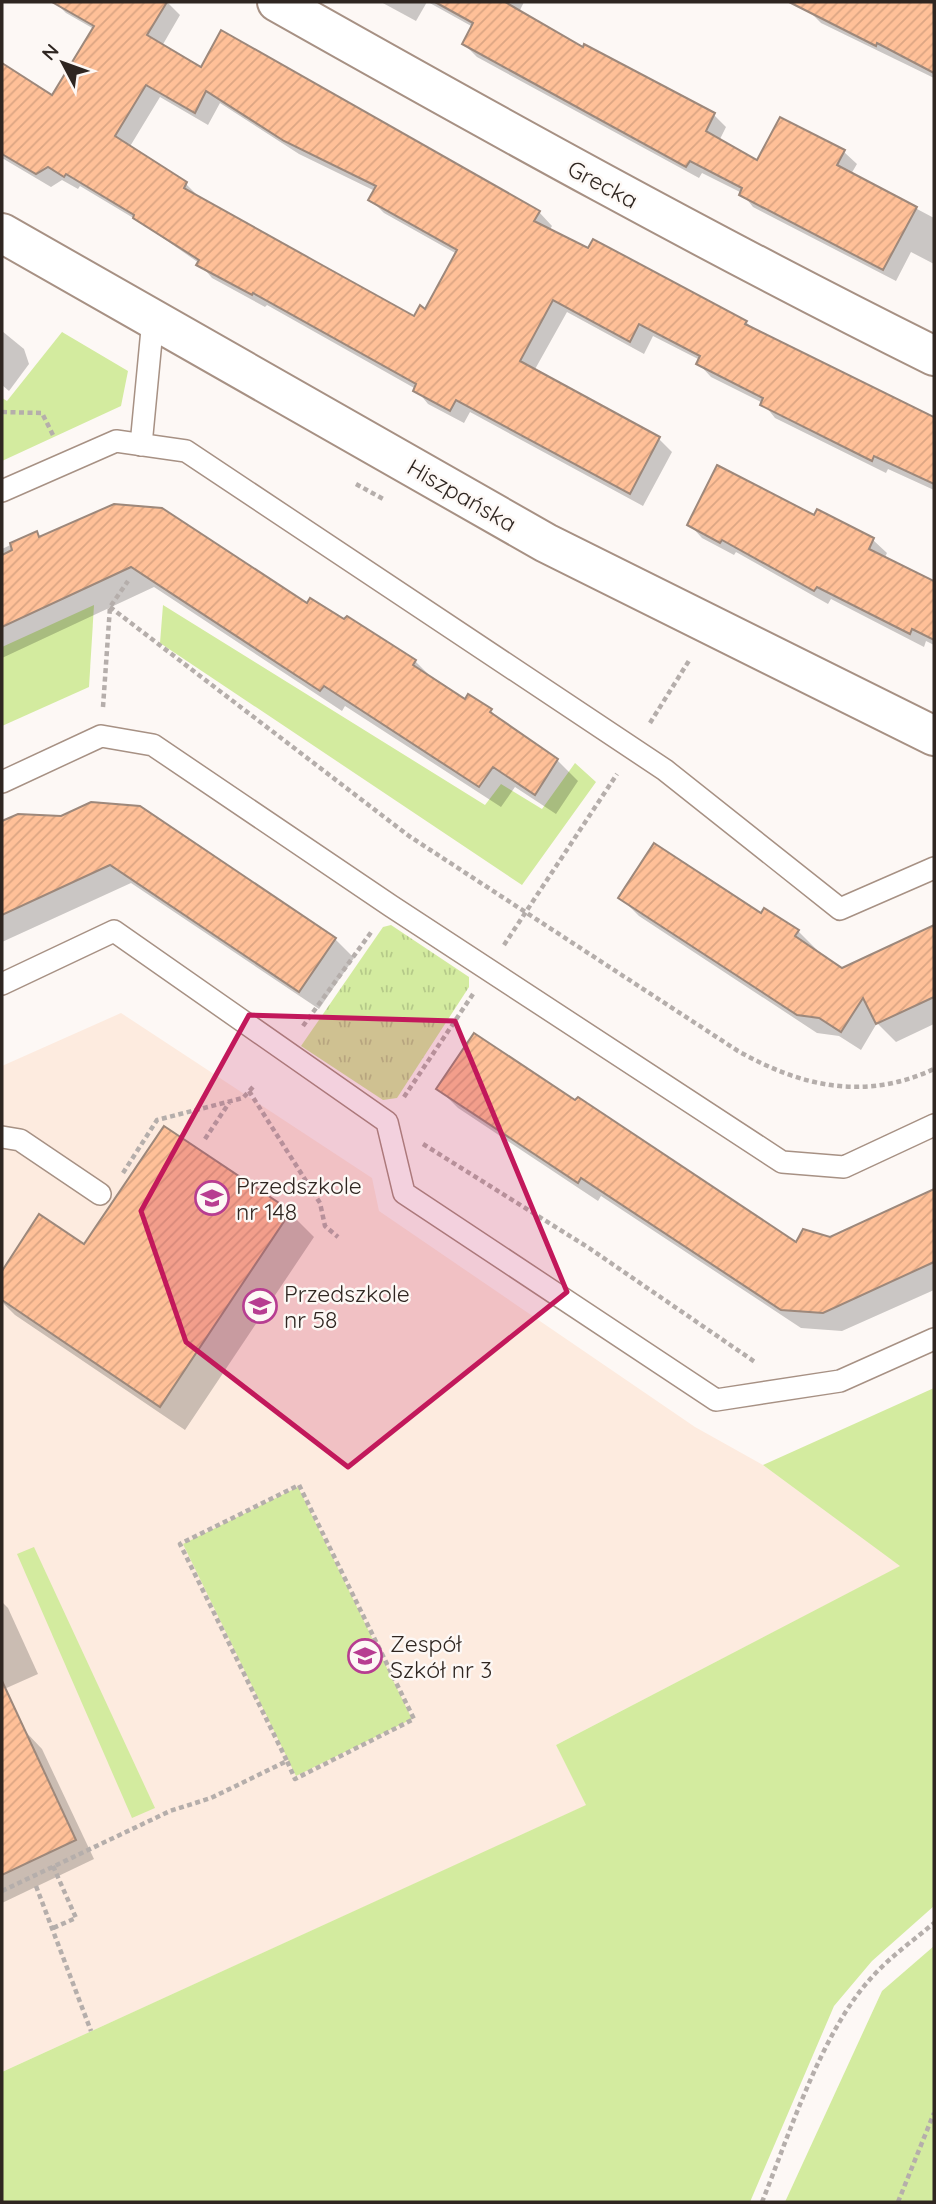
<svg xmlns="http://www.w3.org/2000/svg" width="936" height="2204" viewBox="0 0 936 2204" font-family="Quicksand,sans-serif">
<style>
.built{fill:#fdebdf}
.green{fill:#d3eb9f}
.park{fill:url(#park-tufts)}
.shadow{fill:#0003;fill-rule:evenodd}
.building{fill:url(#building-hatch);stroke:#9d887b;stroke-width:2;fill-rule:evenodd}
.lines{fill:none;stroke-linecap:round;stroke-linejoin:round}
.lane-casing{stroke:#a79184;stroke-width:24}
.street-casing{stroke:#a79184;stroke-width:42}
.path{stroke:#b5aeab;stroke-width:4.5;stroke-dasharray:5 3.5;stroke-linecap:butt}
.lane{stroke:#fff;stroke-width:21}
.street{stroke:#fff;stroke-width:38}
.marked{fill:#c2185b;fill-opacity:0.2;stroke:#c2185b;stroke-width:5;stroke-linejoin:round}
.labels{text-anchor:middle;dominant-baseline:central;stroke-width:5;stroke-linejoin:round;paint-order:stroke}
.street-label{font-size:23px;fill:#2f2621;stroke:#fdf8f5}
.poi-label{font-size:23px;fill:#2f2621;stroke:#fdf8f5;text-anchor:start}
</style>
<defs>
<pattern id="park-tufts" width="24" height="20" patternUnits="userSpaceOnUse" patternTransform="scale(1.75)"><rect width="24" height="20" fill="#d3eb9f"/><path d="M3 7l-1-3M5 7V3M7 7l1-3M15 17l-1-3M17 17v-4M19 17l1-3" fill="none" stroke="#b5c989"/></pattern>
<pattern id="building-hatch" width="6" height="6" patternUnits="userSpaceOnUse" patternTransform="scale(1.75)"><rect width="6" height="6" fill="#ffc098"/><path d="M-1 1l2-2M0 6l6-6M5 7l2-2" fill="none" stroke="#dba583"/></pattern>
</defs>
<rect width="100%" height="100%" fill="#fdf8f5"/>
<!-- built -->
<polygon class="built" points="121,1013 372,1178 379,1211 695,1427 763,1465 901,1566 556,1745 587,1805 2,2072 2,1066"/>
<!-- green -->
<g class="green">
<polygon points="62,332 128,371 121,406 2,461 2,398 7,401"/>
<polygon points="94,605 89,687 2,726 2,647"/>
<polygon points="163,605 485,805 501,784 542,809 575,763 596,782 522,885 160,643"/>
<polygon points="934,1388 934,1906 872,1961 834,2006 750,2202 2,2202 2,2072 586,1805 556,1745 900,1566 763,1465"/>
<polygon points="298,1487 412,1719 296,1776 183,1544"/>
<polygon points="34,1547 155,1808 132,1818 17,1554"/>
<polygon points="934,1946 934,2202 785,2202 882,1991"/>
</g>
<!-- park -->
<polygon class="park" points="391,925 469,977 469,987 397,1098 383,1100 301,1046 383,927"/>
<!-- shadow -->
<g class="shadow">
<path d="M 55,2 L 167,2 L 180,15 L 162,46 L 201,70 L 539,212 L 552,226 L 549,231 L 588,250 L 593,241 L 746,322 L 755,331 L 934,419 L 934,490 L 888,469 L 886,473 L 775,418 L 763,403 L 711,377 L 698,363 L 700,360 L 653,336 L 644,354 L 567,312 L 534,371 L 659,439 L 672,452 L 643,506 L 470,412 L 464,423 L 428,404 L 416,389 L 267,305 L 265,307 L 212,278 L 199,263 L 140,222 L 80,186 L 78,189 L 62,180 L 51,187 L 2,158 L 2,66 L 53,97 L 94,29 L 66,13 ZM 160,97 L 208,125 L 220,103 L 299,154 L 375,191 L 371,200 L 384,213 L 457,254 L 426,311 L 415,318 L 199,197 L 186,184 L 129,148 Z"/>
<polygon points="381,2 427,2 416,21"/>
<polygon points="428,2 504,2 500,9 503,11 508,2 524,2 519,12 584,49 714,115 726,127 719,141 758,163 781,119 844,152 857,164 851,174 934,218 934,264 911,252 896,281 753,207 742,193 702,173 699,178 477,57 464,44 473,27"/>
<polygon points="814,2 934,2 934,78 821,23 809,11"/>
<polygon points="2,331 24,349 29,364 9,391 2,385"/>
<polygon points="818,511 873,540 887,553 884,559 933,582 934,579 934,645 926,641 924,647 831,599 828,604 736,552 734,555 702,538 689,524 815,518"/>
<polygon points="36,533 41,538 307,605 415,661 436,682 465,701 469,696 491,711 504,724 557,760 578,781 556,814 515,787 501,807 345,706 342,711 154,587 2,658 2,549"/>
<polygon points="18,815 61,818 335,939 354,958 319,1009 131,883 2,942 2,838 6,837 2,823"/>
<polygon points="620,897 761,916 764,911 798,931 817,950 816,952 841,970 934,928 934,1024 896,1042 877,1023 861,1050 839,1036 817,1033 639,916"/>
<polygon points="439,1089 797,1244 831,1239 934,1191 934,1290 842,1331 801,1328 601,1196 598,1201 458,1108"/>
<polygon points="165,1129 290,1213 314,1237 185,1430 15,1315 2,1302 2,1274 40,1216 85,1247"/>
<polygon points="2,1602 8,1608 38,1674 2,1690"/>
<polygon points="23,1729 42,1749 94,1859 2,1903 2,1739"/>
</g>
<!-- building -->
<g class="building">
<path d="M 52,2 L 167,2 L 147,35 L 201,67 L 221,30 L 540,211 L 534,221 L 588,248 L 593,239 L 747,321 L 745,324 L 934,417 L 934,484 L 874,456 L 872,461 L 760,405 L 763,398 L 696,364 L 700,356 L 639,324 L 630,342 L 553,300 L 520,361 L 660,437 L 630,494 L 456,400 L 450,411 L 413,391 L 416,384 L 253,293 L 252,295 L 196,265 L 199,260 L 133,218 L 134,215 L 66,174 L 64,177 L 48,167 L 36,174 L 2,154 L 2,63 L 52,95 L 94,26 ZM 146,85 L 195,113 L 206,91 L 284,141 L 376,186 L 368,200 L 457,250 L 425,309 L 420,305 L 414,316 L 313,260 L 184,188 L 187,182 L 115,136 Z"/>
<polygon points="435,2 505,2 583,47 584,44 715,113 706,131 757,160 780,117 845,150 837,165 917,207 883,270 739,195 742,188 690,161 686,167 462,44 473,23"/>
<polygon points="789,2 934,2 934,73 877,43 876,46"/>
<polygon points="717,465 814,515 817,509 874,538 869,549 934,581 934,640 912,629 910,634 817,587 814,591 722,540 720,543 687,525"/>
<polygon points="114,504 162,508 307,603 310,598 344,619 347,616 416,660 413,665 465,699 468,694 492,709 490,712 558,759 535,795 493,767 479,787 324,686 320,691 131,567 2,627 2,555 12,550 10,543 37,531 39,537"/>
<polygon points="91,802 140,806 336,938 299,992 110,865 2,915 2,821 18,814 61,816"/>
<polygon points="654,843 761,913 764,908 799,930 795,936 842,968 934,925 934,997 876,1024 863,998 841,1032 819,1018 797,1015 618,898"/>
<polygon points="474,1033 575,1100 578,1097 796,1242 803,1229 830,1237 934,1189 934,1262 823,1313 781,1310 581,1178 578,1183 436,1089"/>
<polygon points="164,1126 291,1211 160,1407 2,1300 2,1271 39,1214 84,1244"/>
<polygon points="2,1681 76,1840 2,1875"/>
</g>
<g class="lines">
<!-- lane casing -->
<g class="lane-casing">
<g id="lane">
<polyline points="141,445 153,319"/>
<polyline points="2,491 116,441 186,451 665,770 840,909 934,868"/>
<polyline points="2,782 101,736 153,745 391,906 782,1162 844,1167 934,1125"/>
<polyline points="2,984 114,931 387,1122 404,1193 716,1400 840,1381 934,1339"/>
<polyline points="2,1137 20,1140 100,1194"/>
</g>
</g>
<!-- street casing -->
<g class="street-casing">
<g id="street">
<path d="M 277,2 C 493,124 711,245 934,356"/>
<polyline points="2,233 546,543 934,736"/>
</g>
</g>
<!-- path -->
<g class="path">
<polyline points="2,412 42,413 54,437"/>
<polyline points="356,484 385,500"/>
<path d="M 110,607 L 409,836 L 738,1051 C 802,1087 865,1101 934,1069"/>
<polyline points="103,707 110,607 128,581"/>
<polyline points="650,723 690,659"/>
<polyline points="504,945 617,774"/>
<polyline points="303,1026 372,931"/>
<polyline points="249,1091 320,1203 325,1226 338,1237"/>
<polyline points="404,1097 473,994"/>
<polyline points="205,1139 229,1103"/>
<polyline points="423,1144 589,1248 755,1362"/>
<polyline points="123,1173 157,1120 243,1098 253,1087"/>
<polyline points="53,1866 76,1918 53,1928"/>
<polyline points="36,1886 91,2031"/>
<polyline points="2,1891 170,1811 211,1798 287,1761 180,1544 299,1485 414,1719 295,1779 287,1761"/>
<path d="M 762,2202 C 790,2133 822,2030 873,1976 C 891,1956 914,1940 934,1923"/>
<polyline points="898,2202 934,2113"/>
</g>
<!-- lane -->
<use href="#lane" class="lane"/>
<!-- street -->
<use href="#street" class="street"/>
</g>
<!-- marked area -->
<path class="marked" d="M 249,1015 L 455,1021 L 567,1292 L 348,1467 L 186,1342 L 141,1211 Z"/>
<!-- icons -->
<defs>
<g id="school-ring" transform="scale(1.75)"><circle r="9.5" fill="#fdf8f5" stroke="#b73d91" stroke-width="1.5"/><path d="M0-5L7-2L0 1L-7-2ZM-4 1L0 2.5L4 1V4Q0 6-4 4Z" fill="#b73d91"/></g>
</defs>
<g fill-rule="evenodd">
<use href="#school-ring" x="212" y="1198"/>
<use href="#school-ring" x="260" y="1306"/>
<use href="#school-ring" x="365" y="1656"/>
</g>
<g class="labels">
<!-- street labels -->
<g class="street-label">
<text transform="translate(603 184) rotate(28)">Grecka</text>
<text transform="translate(462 495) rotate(30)">Hiszpańska</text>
</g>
<!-- poi labels -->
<g class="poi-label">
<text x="236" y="1185">Przedszkole<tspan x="236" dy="26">nr 148</tspan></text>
<text x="284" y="1293">Przedszkole<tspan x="284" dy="26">nr 58</tspan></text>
<text x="390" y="1643">Zespół<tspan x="390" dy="26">Szkół nr 3</tspan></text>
</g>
</g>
<!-- border -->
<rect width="936" height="2204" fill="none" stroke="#2f2621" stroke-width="7"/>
<!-- north arrow -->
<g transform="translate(63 63) rotate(311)" stroke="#fdf8f5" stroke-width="5" paint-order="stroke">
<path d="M0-5L12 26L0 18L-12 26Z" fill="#2f2621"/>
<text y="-10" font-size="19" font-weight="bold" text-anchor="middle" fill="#2f2621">N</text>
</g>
</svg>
